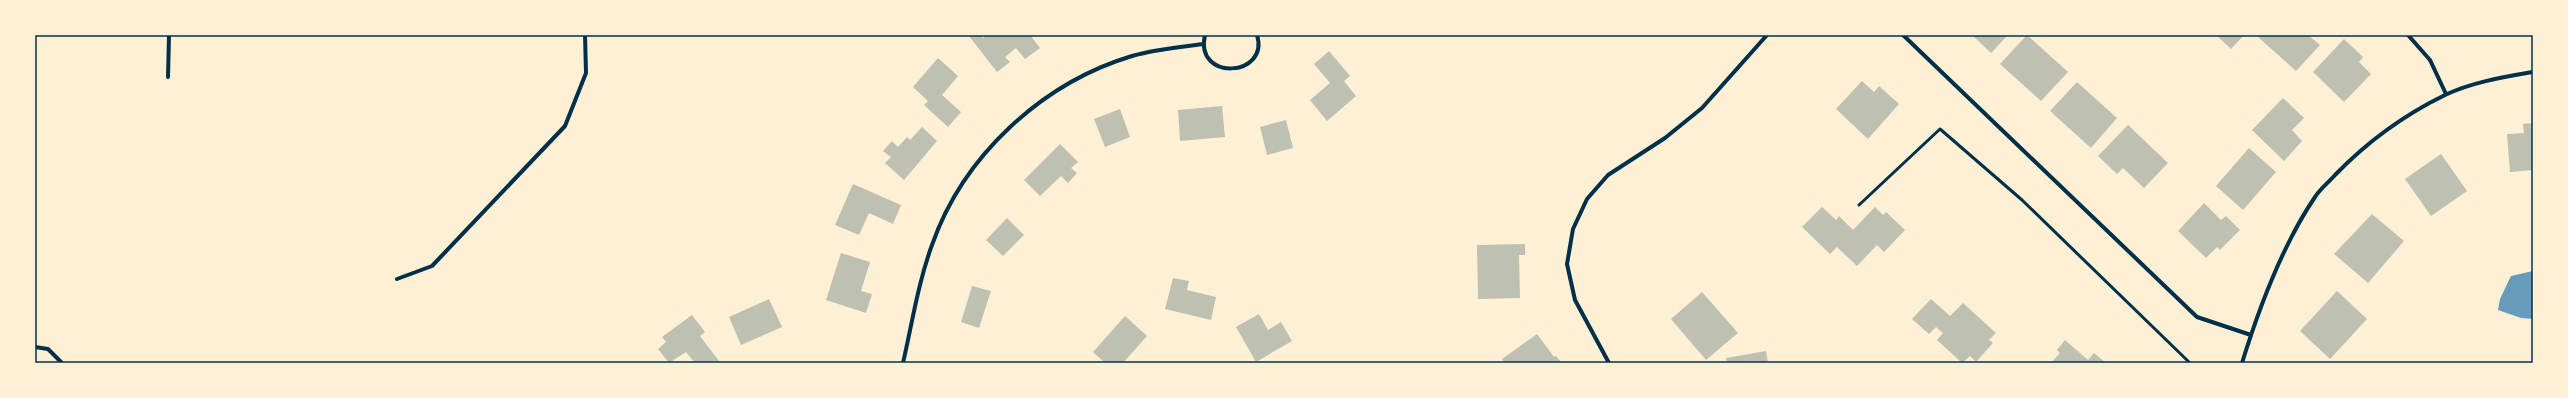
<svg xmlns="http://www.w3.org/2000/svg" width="2568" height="398" viewBox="0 0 2568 398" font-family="Manrope,sans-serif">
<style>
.water{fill:#669bbc}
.building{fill:#bec0b2}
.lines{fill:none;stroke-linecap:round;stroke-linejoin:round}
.service{stroke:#003049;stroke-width:3}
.minor{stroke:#003049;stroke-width:4}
.neatline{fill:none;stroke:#003049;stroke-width:1.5}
</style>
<rect width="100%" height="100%" fill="#fdf0d5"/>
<!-- water -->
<polygon class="water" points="2533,271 2533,319 2521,318 2498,310 2500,299 2511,276"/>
<!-- building -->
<g class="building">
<polygon points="970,35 981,35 983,38 987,35 1030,35 1040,48 1025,59 1016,48 1005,57 1010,62 997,72 969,36"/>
<polygon points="1972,35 2008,35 1991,53"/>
<polygon points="2027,35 2068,72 2041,101 2000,64"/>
<polygon points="2216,35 2244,35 2231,49"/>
<polygon points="2260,35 2308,35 2320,45 2296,71 2258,37"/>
<polygon points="2344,39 2363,57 2359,62 2371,74 2344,102 2313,72"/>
<polygon points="1329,51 1350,76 1344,81 1356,96 1327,121 1310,100 1330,83 1314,64"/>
<polygon points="938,58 958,76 942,95 961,112 948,127 924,105 928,101 913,87"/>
<polygon points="1862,81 1874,92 1879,86 1899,104 1868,139 1836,109"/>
<polygon points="2077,82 2117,118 2091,148 2050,111"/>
<polygon points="2283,98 2304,118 2292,130 2302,141 2284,161 2252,130"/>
<polygon points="1222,106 1225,137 1180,141 1178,110"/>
<polygon points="1120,109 1130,137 1105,147 1094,119"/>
<polygon points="1286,120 1293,148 1267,155 1260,127"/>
<polygon points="2533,123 2533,170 2510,172 2507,134 2524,133 2523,124"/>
<polygon points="2128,125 2168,163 2144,188 2123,168 2117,174 2098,156"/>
<polygon points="922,127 937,141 904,180 885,163 891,157 883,151 892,141 898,147 907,137 910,140"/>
<polygon points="1060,144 1078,162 1071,168 1077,173 1068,183 1061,176 1040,196 1024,180"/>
<polygon points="2249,148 2276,172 2243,210 2216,186"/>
<polygon points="2441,154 2467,191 2431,216 2405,179"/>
<polygon points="853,184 901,205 893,224 869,213 859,235 835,225"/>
<polygon points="2204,203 2221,220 2226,216 2240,230 2220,250 2217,247 2206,258 2178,231"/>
<polygon points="1822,207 1836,220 1839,216 1853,230 1875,207 1883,215 1886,212 1905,230 1884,252 1877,245 1857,266 1837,247 1830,254 1802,227"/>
<polygon points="2372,214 2404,241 2368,283 2334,254"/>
<polygon points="1007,218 1024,235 1003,256 986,240"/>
<polygon points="1525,244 1525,255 1519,255 1520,298 1478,299 1477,245"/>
<polygon points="841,253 870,262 861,291 872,294 866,313 826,300"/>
<polygon points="1173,278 1189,281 1187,290 1216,297 1211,320 1165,309"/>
<polygon points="972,286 991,291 979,328 961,322"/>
<polygon points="2337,291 2367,319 2330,359 2300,331"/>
<polygon points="1702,292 1738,333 1706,360 1671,319"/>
<polygon points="769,299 782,327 741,345 729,317"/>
<polygon points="1931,299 1950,316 1963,303 1996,333 1989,340 1993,343 1976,362 1970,356 1962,363 1937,340 1943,333 1936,327 1929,334 1912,319"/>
<polygon points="1259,314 1268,330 1281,322 1292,341 1256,362 1236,327"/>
<polygon points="692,315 705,332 700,336 719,361 717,363 695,363 686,352 669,363 658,349 666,342 662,337"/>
<polygon points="1125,316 1147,336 1123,363 1105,363 1093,352"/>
<polygon points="1537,334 1554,357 1556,356 1562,363 1504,363 1502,359"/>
<polygon points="2065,340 2088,360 2094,353 2106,363 2051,363 2060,353 2057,350"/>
<polygon points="1766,351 1768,363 1727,363 1726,358"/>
</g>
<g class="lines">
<!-- service -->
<polyline class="service" points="1859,205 1940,129 2022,200 2190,363"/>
<!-- minor -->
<g class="minor">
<path d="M 1205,35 C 1194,82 1270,77 1257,35"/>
<polyline points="1903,35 2197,317 2251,335"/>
<polyline points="2408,35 2430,60 2446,94"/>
<polyline points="168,77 169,35"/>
<polyline points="397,279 432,266 565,126 586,73 585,35"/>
<polyline points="35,347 48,349 62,363"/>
<path d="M 903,363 C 912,324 918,283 932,245 C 963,156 1042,83 1132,56 C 1156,49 1180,47 1204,44"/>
<polyline points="1609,363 1575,300 1567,264 1573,229 1587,199 1608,175 1665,138 1702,108 1767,35"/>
<path d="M 2242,363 C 2259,308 2283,244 2315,197 C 2320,189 2329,182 2335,175 C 2367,142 2404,115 2445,95 C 2472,82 2504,77 2533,72"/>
</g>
</g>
<!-- border -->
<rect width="2568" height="398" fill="none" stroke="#fdf0d5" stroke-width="72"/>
<rect x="36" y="36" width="2496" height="326" class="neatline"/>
</svg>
